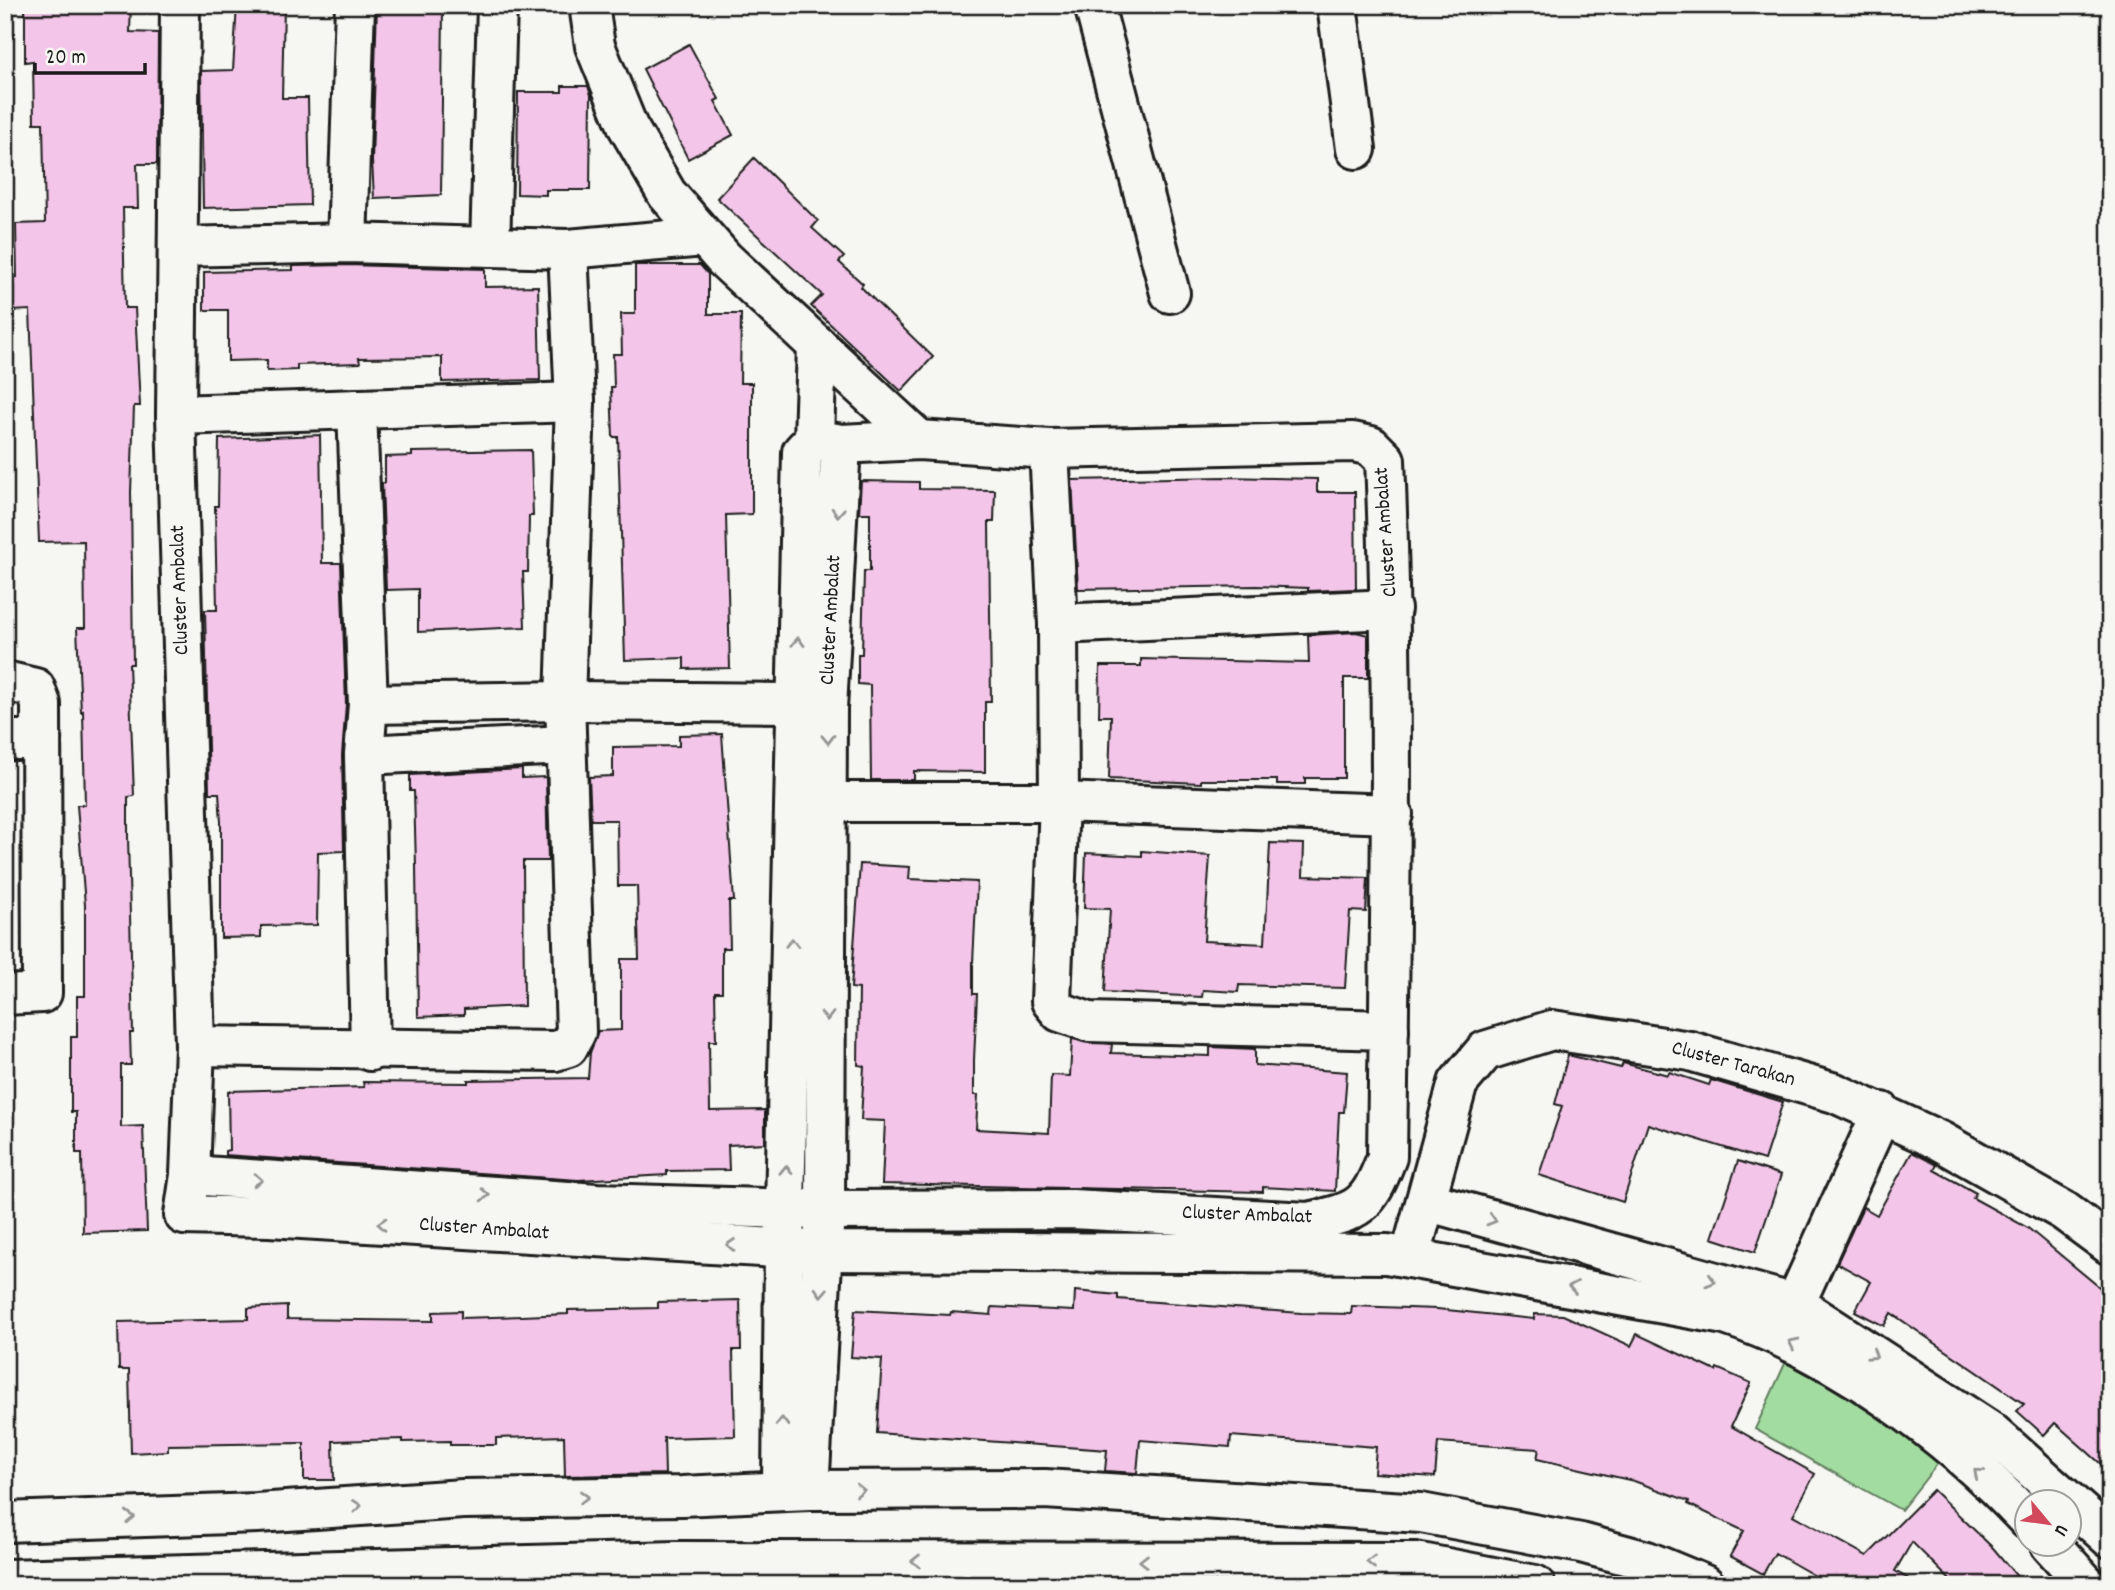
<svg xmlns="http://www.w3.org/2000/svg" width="2115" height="1590" viewBox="0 0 2115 1590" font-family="Dekko,sans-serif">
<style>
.green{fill:#a3dca0;stroke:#607c5e;stroke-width:2}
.building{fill:#f3c5e8;stroke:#1c1c1c;stroke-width:2}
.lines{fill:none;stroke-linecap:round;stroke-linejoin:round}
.minor-casing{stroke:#1c1c1c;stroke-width:44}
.minor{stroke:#f6f6f2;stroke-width:38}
.oneway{stroke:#949492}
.labels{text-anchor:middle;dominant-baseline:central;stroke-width:7;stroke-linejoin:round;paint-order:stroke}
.street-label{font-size:21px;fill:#1c1c1c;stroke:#f6f6f2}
</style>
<rect width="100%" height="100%" fill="#f6f6f2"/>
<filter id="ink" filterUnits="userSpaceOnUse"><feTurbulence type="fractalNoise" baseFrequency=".0143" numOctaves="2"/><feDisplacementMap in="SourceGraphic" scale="14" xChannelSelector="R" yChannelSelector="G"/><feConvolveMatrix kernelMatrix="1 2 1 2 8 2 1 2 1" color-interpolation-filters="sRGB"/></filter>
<g filter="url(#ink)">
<!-- green -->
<polygon class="green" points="1789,1355 1946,1453 1901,1510 1755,1429"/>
<!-- building -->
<g class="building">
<polygon points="25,5 131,5 130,32 158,33 157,164 137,164 138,208 123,208 125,308 135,308 140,406 134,406 131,492 133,664 129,664 134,796 128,797 128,837 133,1033 130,1033 131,1065 121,1065 121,1127 143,1126 147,1231 83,1233 82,1153 76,1153 76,1112 71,1112 71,1037 77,1037 77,996 85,996 85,905 77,805 85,805 83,711 81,712 77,628 85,628 84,541 39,542 30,310 12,311 12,277 17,277 16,224 45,223 43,123 34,123 33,61 25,62"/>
<polygon points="237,5 284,5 282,98 308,98 310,205 203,208 201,71 233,70"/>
<polygon points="377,5 443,5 441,195 374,198 372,161"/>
<polygon points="689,44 719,99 715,101 733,135 688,159 643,69"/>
<polygon points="562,86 588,86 591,95 590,190 546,190 546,195 517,194 518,92 562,92"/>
<polygon points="754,158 818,221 812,228 844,257 839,262 863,284 861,287 933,357 901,391 811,306 822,295 717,198"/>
<polygon points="347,265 485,269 485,287 538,286 540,380 442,382 442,357 359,358 360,363 297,365 297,370 267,371 267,360 228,361 228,310 204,310 204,272 293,270 293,266"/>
<polygon points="635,265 700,265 708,274 708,314 741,314 740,383 752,383 752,514 726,515 730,668 684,669 684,658 625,660 618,437 613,437 611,387 614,387 613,354 622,354 621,314 635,314"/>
<polygon points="320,435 322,563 341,563 346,704 342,755 344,851 318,852 317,925 261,926 261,937 221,938 221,822 219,793 209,793 205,610 217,610 215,506 218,506 219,439"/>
<polygon points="531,450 533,516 529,516 528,572 523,572 525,627 418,632 418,589 386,590 382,483 385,483 385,457 412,456 412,452"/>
<polygon points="1225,477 1317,479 1317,492 1355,492 1356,589 1308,591 1308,588 1257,586 1078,589 1072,480"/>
<polygon points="861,481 919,482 919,489 995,490 994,522 989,522 991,702 985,702 985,772 914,771 914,780 871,780 870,685 858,684 858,654 862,654 864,571 870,571 870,513 859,513"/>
<polygon points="1356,632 1368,635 1368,678 1344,678 1344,778 1305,778 1305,784 1277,784 1277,780 1201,780 1201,783 1109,779 1111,716 1099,716 1100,666 1141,666 1141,659 1309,663 1308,635"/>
<polygon points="722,734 734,901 729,901 730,948 722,948 722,992 715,992 716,1041 709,1041 710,1111 765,1110 765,1143 728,1145 729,1170 667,1171 667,1175 578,1180 225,1155 225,1151 229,1150 228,1091 364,1087 363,1082 468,1083 468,1080 588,1078 590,1053 598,1031 621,1030 621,959 639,959 637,886 618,886 617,820 591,820 589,777 613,776 613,747 679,746 679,735"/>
<polygon points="522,769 522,778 546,777 548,861 523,861 524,1006 464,1009 464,1015 418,1017 416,866 414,791 410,791 410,775"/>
<polygon points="1270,843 1304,844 1303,876 1368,878 1366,912 1350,911 1345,988 1239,985 1238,992 1203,990 1202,997 1105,992 1110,909 1084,908 1086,853 1142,856 1142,851 1210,856 1204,941 1265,944"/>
<polygon points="860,864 910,867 909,879 977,882 973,963 973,994 977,994 974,1060 974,1095 978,1095 976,1129 1049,1133 1051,1075 1070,1076 1072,1039 1112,1044 1111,1053 1210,1056 1210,1047 1255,1049 1255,1065 1347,1072 1344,1112 1339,1112 1335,1191 1263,1187 1263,1192 882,1184 885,1121 861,1120 864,1066 858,1065 859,989 851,988"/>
<polygon points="1568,1055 1621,1068 1623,1063 1668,1075 1669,1072 1709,1085 1711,1080 1783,1102 1764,1160 1648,1124 1623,1202 1539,1175 1562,1106 1555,1104"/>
<polygon points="1912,1152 1937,1165 1934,1170 1976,1193 1973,1198 2028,1228 2110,1296 2110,1472 2055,1423 2044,1435 2017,1411 2024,1404 1891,1313 1884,1326 1855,1311 1871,1282 1837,1263 1863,1207 1877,1215"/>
<polygon points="1738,1161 1781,1175 1755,1252 1712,1238"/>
<polygon points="1075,1291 1118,1295 1118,1299 1301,1313 1351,1314 1352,1306 1437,1309 1534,1319 1534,1314 1563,1315 1631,1346 1637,1334 1716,1371 1717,1368 1751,1383 1731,1426 1815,1474 1793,1515 1867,1556 1933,1490 1994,1549 2024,1585 1955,1585 1912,1542 1895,1571 1919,1585 1831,1585 1775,1553 1763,1574 1730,1556 1744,1531 1688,1504 1689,1501 1634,1481 1537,1459 1539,1449 1438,1442 1435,1477 1374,1473 1376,1447 1231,1436 1230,1447 1140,1440 1137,1473 1105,1471 1107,1450 877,1433 882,1359 851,1357 855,1310 950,1315 951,1312 991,1315 992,1307 1074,1311"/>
<polygon points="740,1300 741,1350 733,1350 735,1436 664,1438 665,1474 565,1476 564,1436 496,1438 496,1445 450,1445 450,1441 403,1442 403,1439 333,1441 334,1480 304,1480 304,1443 168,1445 168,1451 131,1453 129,1370 119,1370 118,1322 248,1319 248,1308 287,1306 287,1319 433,1321 433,1312 461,1311 461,1318 522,1316 568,1314 568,1310 658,1308 658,1302"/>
</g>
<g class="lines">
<!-- minor casing -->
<g class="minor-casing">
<g id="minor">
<path d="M 180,5 L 176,415 L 195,1046 L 190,1175 L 184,1215 L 269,1217 L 824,1251 L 1387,1254 L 1725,1315 C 1836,1352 1948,1434 2028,1520"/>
<polyline points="589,5 595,46 628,127 667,194 724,259 919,440"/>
<polyline points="1094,5 1170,293"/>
<polyline points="1337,5 1356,149"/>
<polyline points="347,243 355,5"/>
<polyline points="178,247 347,243 568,249 704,237"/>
<polyline points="490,247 497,5"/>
<polyline points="357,409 368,704 364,755 370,1051"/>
<polyline points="176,415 575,402"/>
<polyline points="814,439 817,345"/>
<polyline points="1049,449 1058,624 1059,802 1051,1001 1060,1012 1089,1022 1389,1030"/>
<polyline points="1058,624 1391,609"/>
<polyline points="5,681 35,688 41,704 42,993 5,995"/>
<polyline points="368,704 565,701 797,703"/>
<polyline points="5,740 41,740"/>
<polyline points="364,755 566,745"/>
<polyline points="804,802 1059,802 1393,814"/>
<polyline points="195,1046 555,1051 568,1047 576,1032 565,701 575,402 568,249"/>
<path d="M 190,1175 L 597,1203 L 825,1210 L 1072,1209 L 1308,1222 C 1360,1211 1368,1207 1387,1157 C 1390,924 1395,692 1385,460 L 1371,446 L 1353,442 L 1049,449 L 919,440 L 841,444 L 814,439 L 802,452 L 785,1208 L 784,1248 L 782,1490"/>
<polyline points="1426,1201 1795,1304 1991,1432 2110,1538"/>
<polyline points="1410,1258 1458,1083 1485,1051 1552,1030 1690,1051 1835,1093 1940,1141 2064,1211 2110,1245"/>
<polyline points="1795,1304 1882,1112"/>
<polyline points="809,1490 825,1210 827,709 841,444"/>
<polyline points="5,1522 257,1513 463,1499 682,1496 809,1490 1045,1489 1421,1513 1581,1543 1647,1561 1705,1585"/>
<polyline points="2050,1544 2087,1585"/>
<polyline points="5,1579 677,1561 1416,1562 1535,1585"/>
</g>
</g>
<!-- minor -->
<use href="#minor" class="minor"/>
</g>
<!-- one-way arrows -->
<defs><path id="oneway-chevron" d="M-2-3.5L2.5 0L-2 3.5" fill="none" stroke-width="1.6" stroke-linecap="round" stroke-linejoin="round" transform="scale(1.75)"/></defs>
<g class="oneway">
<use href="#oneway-chevron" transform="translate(838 512) rotate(93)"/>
<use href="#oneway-chevron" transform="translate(798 642) rotate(-89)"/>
<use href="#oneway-chevron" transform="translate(828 739) rotate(89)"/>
<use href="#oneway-chevron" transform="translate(792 943) rotate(-89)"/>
<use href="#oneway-chevron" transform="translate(827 1016) rotate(90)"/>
<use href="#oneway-chevron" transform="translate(786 1170) rotate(-89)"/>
<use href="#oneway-chevron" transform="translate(258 1180) rotate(4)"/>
<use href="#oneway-chevron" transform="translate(485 1195) rotate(4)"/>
<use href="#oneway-chevron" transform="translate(1492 1220) rotate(16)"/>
<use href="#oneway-chevron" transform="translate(382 1224) rotate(-176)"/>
<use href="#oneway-chevron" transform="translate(731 1245) rotate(-177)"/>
<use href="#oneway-chevron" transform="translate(1711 1281) rotate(16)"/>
<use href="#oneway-chevron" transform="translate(1573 1287) rotate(-170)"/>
<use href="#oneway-chevron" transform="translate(821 1292) rotate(93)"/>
<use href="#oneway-chevron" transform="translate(1793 1343) rotate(-154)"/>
<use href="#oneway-chevron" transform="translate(1873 1355) rotate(33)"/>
<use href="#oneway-chevron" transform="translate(782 1422) rotate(-89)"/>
<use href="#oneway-chevron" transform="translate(1978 1473) rotate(-139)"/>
<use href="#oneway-chevron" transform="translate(860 1490)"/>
<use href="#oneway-chevron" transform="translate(584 1497) rotate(-1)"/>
<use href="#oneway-chevron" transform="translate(357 1506) rotate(-4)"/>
<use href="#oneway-chevron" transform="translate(130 1517) rotate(-2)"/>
<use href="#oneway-chevron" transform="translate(916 1561) rotate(-180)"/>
<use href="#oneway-chevron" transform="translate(1144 1561) rotate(-180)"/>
<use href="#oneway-chevron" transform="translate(1371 1562) rotate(-180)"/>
</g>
</g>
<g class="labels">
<!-- street labels -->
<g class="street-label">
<text transform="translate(1387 532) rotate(-94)">Cluster Ambalat</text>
<text transform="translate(181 590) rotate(-92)">Cluster Ambalat</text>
<text transform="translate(832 620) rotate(-87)">Cluster Ambalat</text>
<text transform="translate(1733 1065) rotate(15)">Cluster Tarakan</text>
<text transform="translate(1247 1216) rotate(2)">Cluster Ambalat</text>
<text transform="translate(484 1230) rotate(4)">Cluster Ambalat</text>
</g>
</g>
<!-- margin -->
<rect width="2115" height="1590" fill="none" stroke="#f6f6f2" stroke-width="28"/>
<rect x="14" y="14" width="2087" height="1562" fill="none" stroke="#1c1c1c" stroke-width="2.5" filter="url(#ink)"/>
<!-- north arrow -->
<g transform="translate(2048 1523) rotate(119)"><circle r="33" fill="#f6f6f2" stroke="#9f9f9c" stroke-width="2"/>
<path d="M0-5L12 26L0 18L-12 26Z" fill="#d1495b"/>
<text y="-10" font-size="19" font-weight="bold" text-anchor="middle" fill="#1c1c1c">U</text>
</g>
<!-- scale -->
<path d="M35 63v10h110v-10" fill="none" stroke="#1c1c1c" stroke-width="3.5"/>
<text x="46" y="63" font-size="21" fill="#1c1c1c" stroke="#f6f6f2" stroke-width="5" paint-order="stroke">20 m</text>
</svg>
